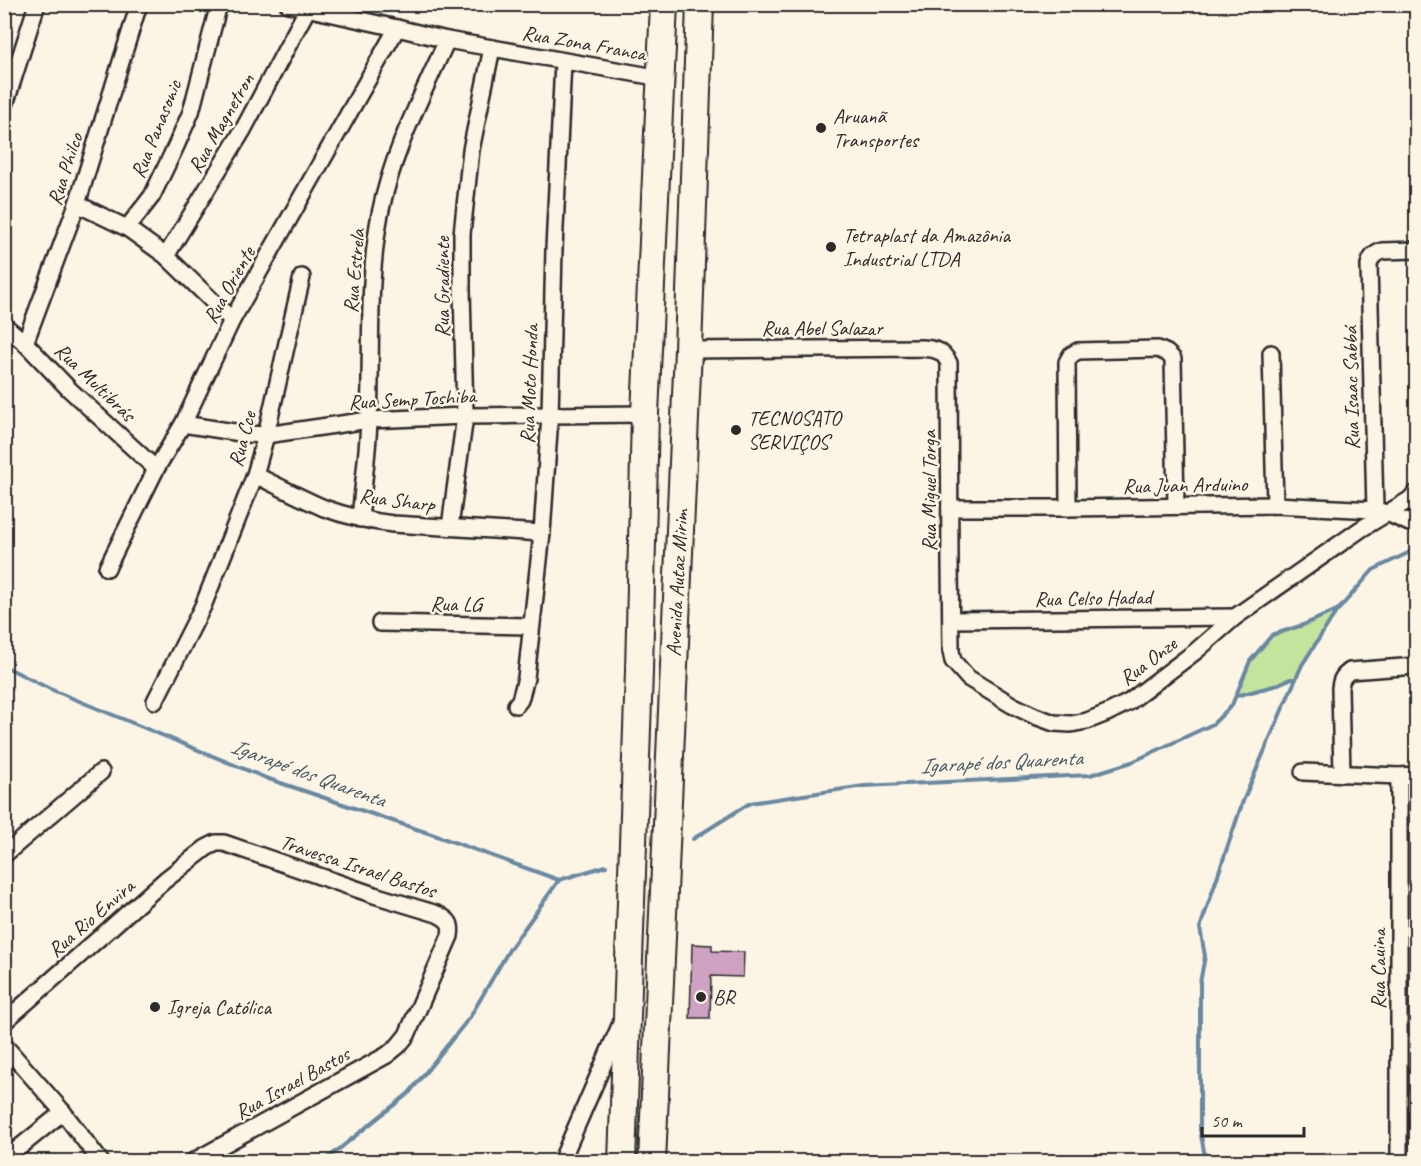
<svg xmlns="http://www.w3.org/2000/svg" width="1421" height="1166" viewBox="0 0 1421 1166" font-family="Caveat,sans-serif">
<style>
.green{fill:#c3e49d;stroke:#778864;stroke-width:1.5}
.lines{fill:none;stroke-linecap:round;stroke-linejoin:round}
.stream{stroke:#6988a1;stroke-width:4}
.building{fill:#cfa1c2;stroke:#2b2b2b;stroke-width:1.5}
.minor-casing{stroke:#2b2b2b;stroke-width:20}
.primary-casing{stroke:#2b2b2b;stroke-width:30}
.minor{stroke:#fcf5e5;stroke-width:15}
.primary{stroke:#fcf5e5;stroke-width:26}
.poi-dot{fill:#2b2b2b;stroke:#fcf5e5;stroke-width:2}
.labels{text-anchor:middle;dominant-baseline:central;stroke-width:5;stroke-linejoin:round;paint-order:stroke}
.street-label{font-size:21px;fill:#2b2b2b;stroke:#fcf5e5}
.poi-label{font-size:21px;fill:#2b2b2b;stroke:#fcf5e5;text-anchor:start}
.water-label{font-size:22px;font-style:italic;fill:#4a5a66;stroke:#fcf5e5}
</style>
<rect width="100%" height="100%" fill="#fcf5e5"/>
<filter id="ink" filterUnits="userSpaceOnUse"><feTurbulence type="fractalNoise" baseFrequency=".0167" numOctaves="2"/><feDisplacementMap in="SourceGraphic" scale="12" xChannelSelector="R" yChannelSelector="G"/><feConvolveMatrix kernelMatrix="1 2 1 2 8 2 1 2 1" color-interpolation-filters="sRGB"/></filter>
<g filter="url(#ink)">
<!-- green -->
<polygon class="green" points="1339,609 1302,665 1296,679 1290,679 1274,686 1235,696 1250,661 1272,635 1303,625"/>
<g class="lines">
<!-- stream -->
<g class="stream">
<polyline points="4,666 50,689 266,778 434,835 559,880 606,866"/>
<polyline points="1236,696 1274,686 1290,679 1296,679"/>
<polyline points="693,839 750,803 864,786 1090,775 1132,762 1213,724 1232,705 1250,661 1272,635 1303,625 1339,609 1373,570 1416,549"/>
<polyline points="323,1162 409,1093 470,1017 509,950 559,880"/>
<polyline points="1206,1162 1200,1130 1200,983 1205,956 1200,928 1243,801 1282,710 1302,665 1338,609"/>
</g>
</g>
<!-- building -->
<polygon class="building" points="692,944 712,945 712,951 744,952 743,977 711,976 710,1018 690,1018"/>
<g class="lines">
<!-- minor casing -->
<g class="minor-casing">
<g id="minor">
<polyline points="288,4 397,28 447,40 661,78"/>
<polyline points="4,108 37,4"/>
<polyline points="77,204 127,228 166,256 232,320"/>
<polyline points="127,228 152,196 176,146 191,112 219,4"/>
<polyline points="166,256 243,130 308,8"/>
<polyline points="4,325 25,343 70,390 156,469"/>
<polyline points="25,343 77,204 139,4"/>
<path d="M 688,350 L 922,348 C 936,349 942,350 949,363 L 950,561 L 951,651 L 953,661 L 968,678 L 1012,705 L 1035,716 L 1054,723 L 1071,724 L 1087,721 L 1107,713 L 1129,702 L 1196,651 L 1235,617 L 1361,529 L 1409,500 L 1416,493"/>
<polyline points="1271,353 1275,505"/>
<polyline points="183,424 247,434 266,435 369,420 465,416 645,414"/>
<path d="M 255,475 C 278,486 301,498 324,508 C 346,516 369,521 393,524 L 542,533"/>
<polyline points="950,508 1068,508 1275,505 1375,510 1387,513 1416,526"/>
<polyline points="1068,508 1067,362 1071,355 1078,351 1158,349 1167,353 1173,359 1176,506"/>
<path d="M 1375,510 L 1369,265 C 1371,257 1374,254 1382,251 L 1416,250"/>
<path d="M 360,519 C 363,485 368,452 369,419 C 372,350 367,282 380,214 C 392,153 422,96 447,40"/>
<polyline points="450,527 465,416 462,289 462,234 471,150 492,48"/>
<polyline points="107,568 156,469 183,424 232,320 397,28"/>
<polyline points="951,620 1235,617"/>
<polyline points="380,623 531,626"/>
<polyline points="155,701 203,606 255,475 266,435 302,277"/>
<polyline points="516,705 520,700 526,678 542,533 550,416 554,249 563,62"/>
<polyline points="1303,772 1399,776 1416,775"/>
<path d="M 1342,774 L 1340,688 C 1341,679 1343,676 1350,671 L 1416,666"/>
<polyline points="4,855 101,772"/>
<path d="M 4,1022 L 165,880 L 206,848 L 216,843 L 224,843 L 374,895 L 437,914 C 449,920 452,923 450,936 L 407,1035 L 398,1046 L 387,1055 L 192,1162"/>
<polyline points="4,1045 63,1112 101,1162"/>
<polyline points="4,1160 63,1112"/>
<polyline points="561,1162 622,1021"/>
<polyline points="1399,1162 1399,776"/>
</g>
</g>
<!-- primary casing -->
<g class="primary-casing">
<g id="primary">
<polyline points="622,1162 639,671 645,414 664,4"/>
<polyline points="652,1162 688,350 700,4"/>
</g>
</g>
<!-- minor -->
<use href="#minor" class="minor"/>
<!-- primary -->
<use href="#primary" class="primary"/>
</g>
</g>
<!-- markers -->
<g class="poi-dot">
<circle cx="821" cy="128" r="6"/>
<circle cx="831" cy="247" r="6"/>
<circle cx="736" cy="430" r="6"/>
<circle cx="701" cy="997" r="6"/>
<circle cx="155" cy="1007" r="6"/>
</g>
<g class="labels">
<!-- street labels -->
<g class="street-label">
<text transform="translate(584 43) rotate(10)">Rua Zona Franca</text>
<text transform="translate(221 123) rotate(-60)">Rua Magnetron</text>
<text transform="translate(156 129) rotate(-68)">Rua Panasonic</text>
<text transform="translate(65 169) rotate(-72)">Rua Philco</text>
<text transform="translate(354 271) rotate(-85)">Rua Estrela</text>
<text transform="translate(229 285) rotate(-61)">Rua Oriente</text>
<text transform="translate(442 287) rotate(-90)">Rua Gradiente</text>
<text x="822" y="328">Rua Abel Salazar</text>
<text transform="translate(95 382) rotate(44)">Rua Multibrás</text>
<text transform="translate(529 384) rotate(-88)">Rua Moto Honda</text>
<text transform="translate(1351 388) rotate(-91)">Rua Isaac Sabbá</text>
<text transform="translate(412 399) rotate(-3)">Rua Semp Toshiba</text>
<text transform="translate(242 439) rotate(-75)">Rua Cce</text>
<text transform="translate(1185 485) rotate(-1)">Rua Juan Arduino</text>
<text transform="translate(929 491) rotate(-90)">Rua Miguel Torga</text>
<text transform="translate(397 500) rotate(7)">Rua Sharp</text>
<text transform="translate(677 583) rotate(-87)">Avenida Autaz Mirim</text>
<text transform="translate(1093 598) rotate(-1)">Rua Celso Hadad</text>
<text transform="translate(456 604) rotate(1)">Rua LG</text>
<text transform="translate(1148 661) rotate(-37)">Rua Onze</text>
<text transform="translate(358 866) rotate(18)">Travessa Israel Bastos</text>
<text transform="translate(91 918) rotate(-41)">Rua Rio Envira</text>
<text transform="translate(1378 969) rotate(-90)">Rua Cauina</text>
<text transform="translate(292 1083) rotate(-29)">Rua Israel Bastos</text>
</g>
<!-- poi labels -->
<g class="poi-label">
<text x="833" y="116">Aruanã<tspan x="833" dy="24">Transportes</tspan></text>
<text x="843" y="235">Tetraplast da Amazônia<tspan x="843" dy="24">Industrial LTDA</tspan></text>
<text x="748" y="418">TECNOSATO<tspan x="748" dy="24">SERVIÇOS</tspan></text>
<text x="713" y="997">BR</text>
<text x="167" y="1007">Igreja Católica</text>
</g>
<!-- water labels -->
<g class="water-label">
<text transform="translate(1001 762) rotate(-3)">Igarapé dos Quarenta</text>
<text transform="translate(308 773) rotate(20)">Igarapé dos Quarenta</text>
</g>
</g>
<!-- margin -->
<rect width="1421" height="1166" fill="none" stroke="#fcf5e5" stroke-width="24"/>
<rect x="12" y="12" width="1397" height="1142" fill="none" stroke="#2b2b2b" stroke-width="2" filter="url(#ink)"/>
<!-- scale -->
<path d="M1202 1127v9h102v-9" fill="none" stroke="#2b2b2b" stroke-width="3"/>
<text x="1211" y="1127" font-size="18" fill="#2b2b2b" stroke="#fcf5e5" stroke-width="4.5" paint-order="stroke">50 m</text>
</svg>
